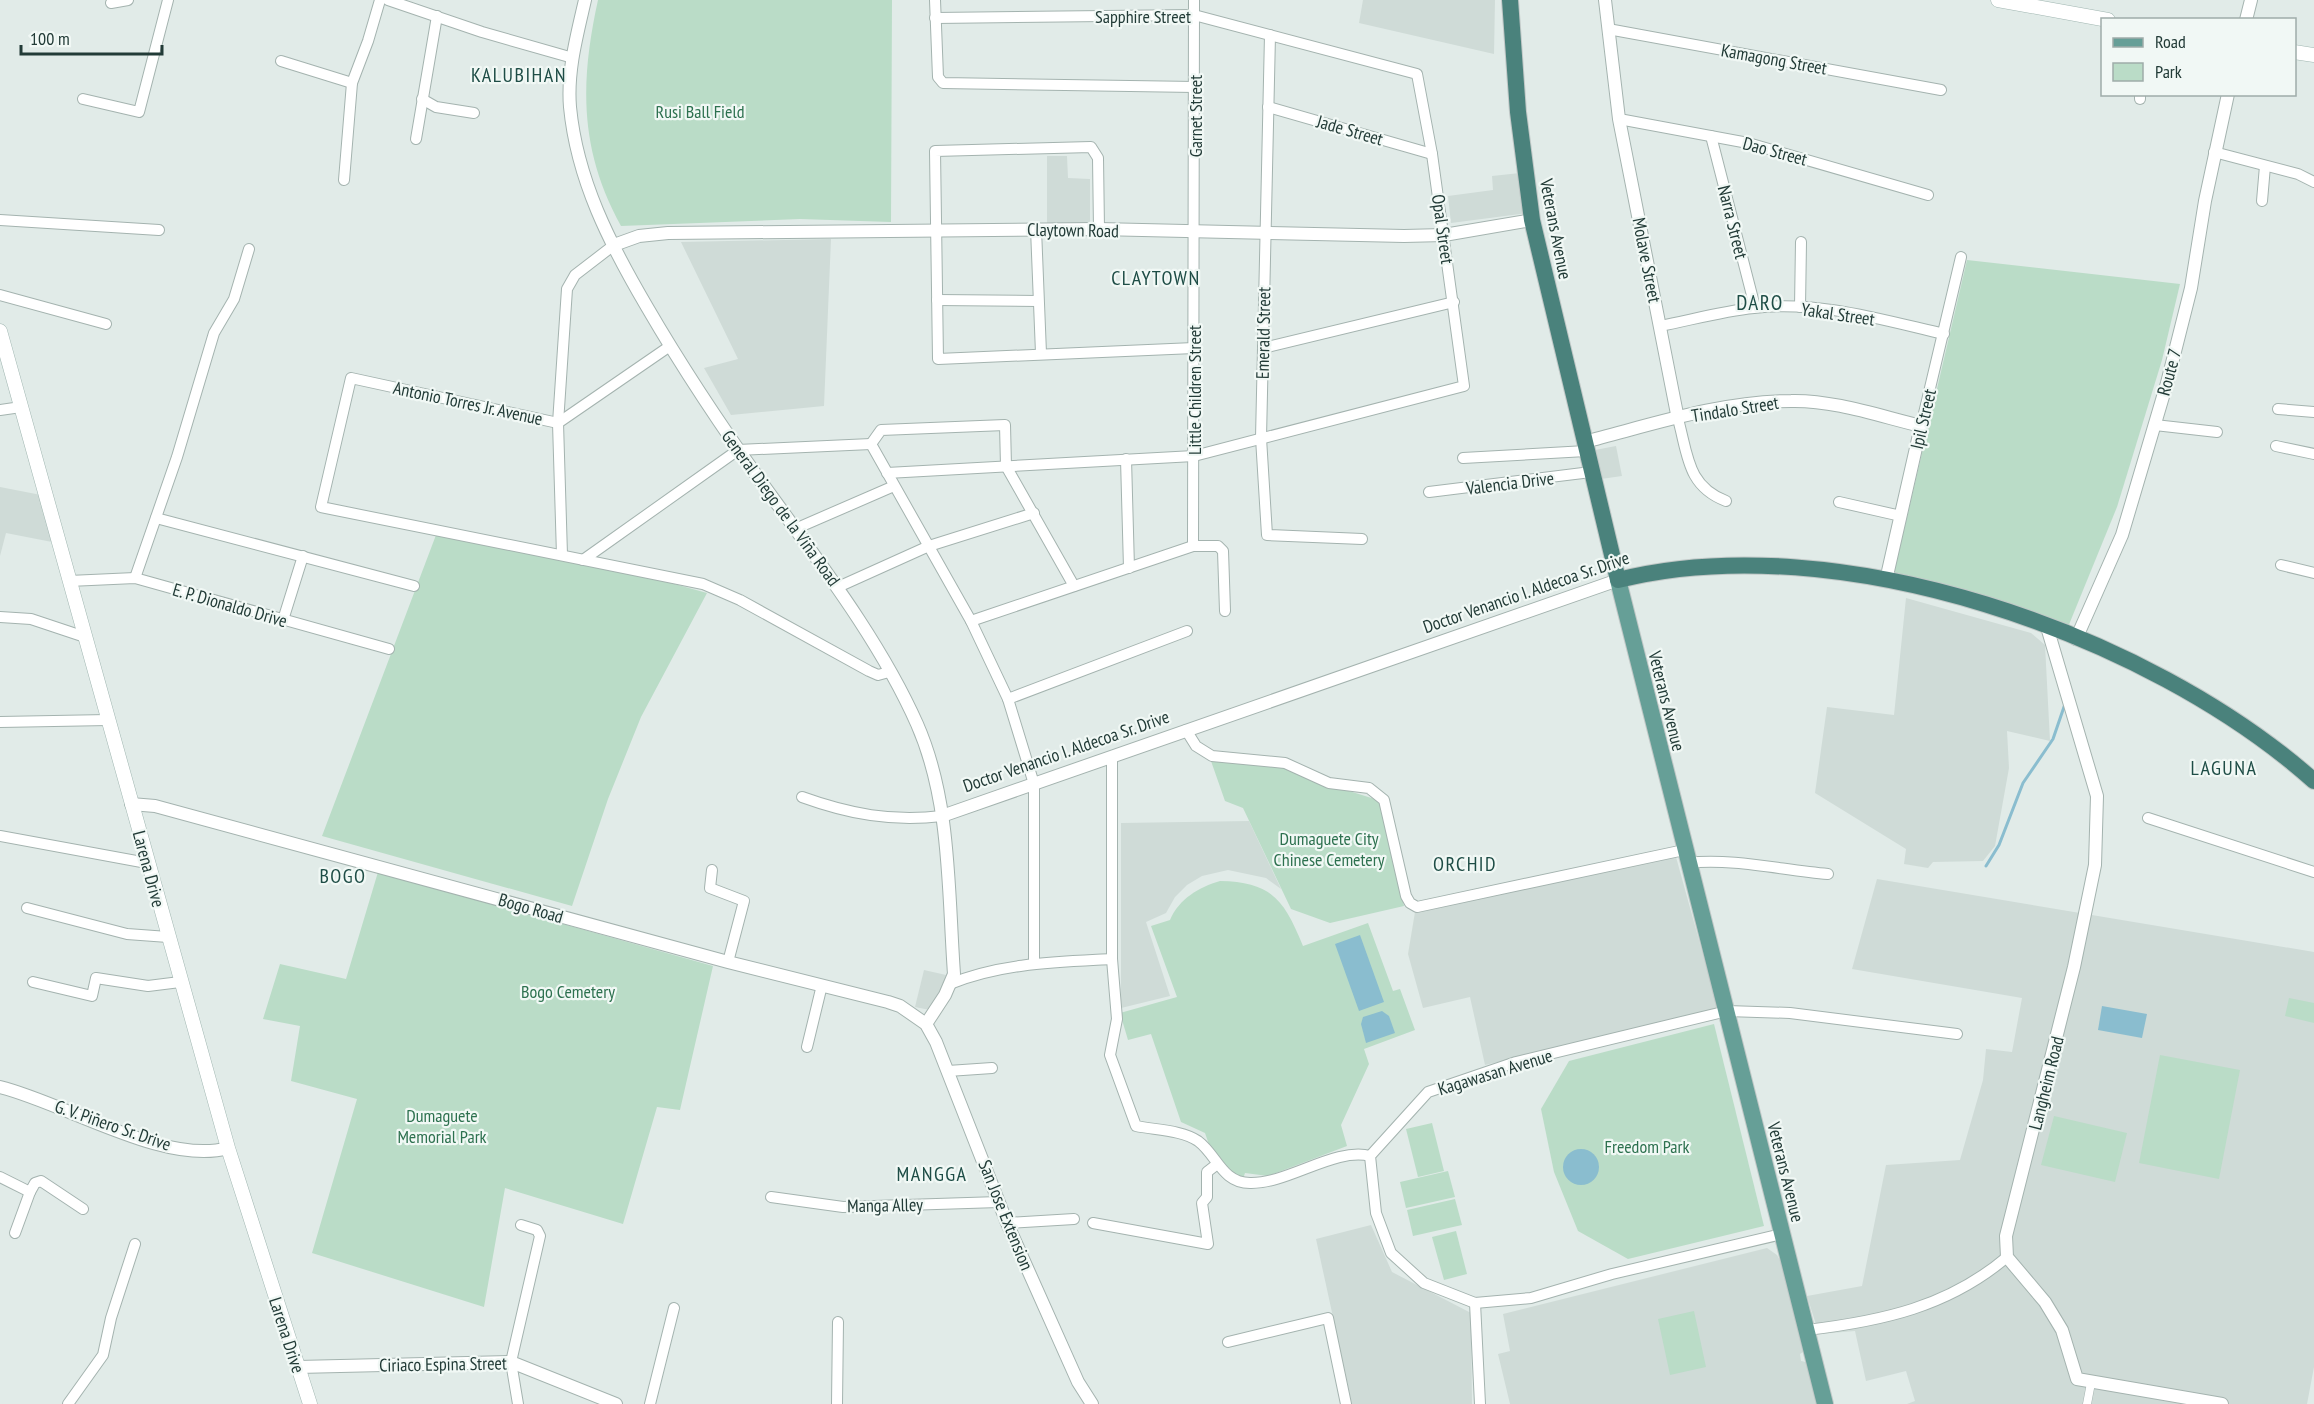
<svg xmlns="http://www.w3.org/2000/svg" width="2314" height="1404" viewBox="0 0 2314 1404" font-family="'PT Sans Narrow',sans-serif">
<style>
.built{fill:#cfdbd7}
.green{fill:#badcc7}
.water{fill:#8abdcf}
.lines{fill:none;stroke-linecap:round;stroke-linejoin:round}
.stream{stroke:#8abdcf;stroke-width:3}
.pedestrian-casing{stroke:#a4b3af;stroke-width:9}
.minor-casing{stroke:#a4b3af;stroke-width:12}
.tertiary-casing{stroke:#a4b3af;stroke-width:14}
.secondary-casing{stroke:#a0b6b1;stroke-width:15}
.primary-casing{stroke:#c1c8c7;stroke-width:18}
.trunk-casing{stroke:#c1c8c7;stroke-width:18}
.pedestrian{stroke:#fff;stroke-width:8}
.minor{stroke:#fff;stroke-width:10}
.tertiary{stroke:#fff;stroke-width:12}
.secondary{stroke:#fff;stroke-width:14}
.primary{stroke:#669f97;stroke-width:16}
.trunk{stroke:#4a827c;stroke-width:16}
.labels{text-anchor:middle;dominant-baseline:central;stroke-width:4.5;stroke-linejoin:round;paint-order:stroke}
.street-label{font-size:18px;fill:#223b37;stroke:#f1f8f5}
.park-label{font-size:18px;fill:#2d714f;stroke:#f1f8f5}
.neighbourhood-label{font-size:20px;letter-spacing:1.5px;fill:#1e4d46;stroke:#f1f8f5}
.quarter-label{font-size:21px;letter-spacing:1.5px;fill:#1e4d46;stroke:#f1f8f5}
</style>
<rect width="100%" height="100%" fill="#e1ebe8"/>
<!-- built -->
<g class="built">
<polygon points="1363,0 1495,0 1494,54 1359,23"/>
<polygon points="1047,156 1067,156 1068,178 1090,179 1090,225 1047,224"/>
<polygon points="1520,173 1527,213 1451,223 1448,196 1493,190 1492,176"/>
<polygon points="831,239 824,406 731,415 704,368 738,359 681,242"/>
<polygon points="1616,446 1622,476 1601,479 1595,450"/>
<polygon points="0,487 41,495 52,542 6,533 0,556"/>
<polygon points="1906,598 2031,633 2045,645 2050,741 2007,731 2009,768 1995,846 1983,861 1933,862 1928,868 1904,864 1906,849 1815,793 1827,707 1894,715"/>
<polygon points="1249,821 1281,889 1266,878 1228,870 1202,876 1187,885 1175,897 1166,913 1146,922 1170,996 1121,1008 1121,823"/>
<polygon points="1676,857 1718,1009 1485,1065 1470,997 1423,1008 1408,954 1415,912"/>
<polygon points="1877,879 2314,952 2314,1367 2307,1404 1907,1404 1915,1401 1906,1371 1866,1381 1855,1331 1819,1334 1807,1296 1862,1286 1886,1165 1960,1160 1983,1080 1986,1049 2012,1052 2022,998 1852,969"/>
<polygon points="924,970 946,975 938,1000 930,1010 915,1007"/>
<polygon points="1371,1225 1392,1272 1471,1313 1472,1404 1352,1404 1316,1239"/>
<polygon points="1767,1248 1777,1255 1782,1264 1803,1352 1800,1354 1801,1361 1806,1362 1817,1404 1510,1404 1498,1354 1510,1351 1503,1314"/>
</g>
<!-- green -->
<g class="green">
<path d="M 598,0 L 892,0 L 891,222 L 800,219 L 621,226 C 579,150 580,82 598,0 Z"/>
<polygon points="1967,260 2180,284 2162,360 2117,507 2068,627 1894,573"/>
<polygon points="436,535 606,565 707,593 641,717 608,799 572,906 322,836"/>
<polygon points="1211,761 1289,768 1314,780 1381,801 1404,906 1330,923 1291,909 1243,808 1225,801"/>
<polygon points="378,872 713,966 680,1110 657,1107 623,1224 505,1188 484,1307 312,1253 357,1099 291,1081 300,1026 263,1019 280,964 346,979"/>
<path d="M 1220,881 C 1272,882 1284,900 1303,946 L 1368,923 L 1393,991 L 1400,989 L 1415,1030 L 1364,1049 L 1369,1064 L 1341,1125 L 1347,1146 L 1268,1176 L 1245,1173 L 1243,1179 L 1216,1165 L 1205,1133 L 1181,1122 L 1151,1034 L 1128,1040 L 1120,1013 L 1177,997 L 1151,926 L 1170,920 C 1179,899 1199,887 1220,881 Z"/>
<polygon points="2289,998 2314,1003 2314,1023 2285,1016"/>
<polygon points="1714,1024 1764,1226 1628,1259 1578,1231 1554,1172 1541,1109 1569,1061"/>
<polygon points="2160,1055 2240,1070 2219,1179 2139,1163"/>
<polygon points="2054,1116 2127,1133 2115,1182 2041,1165"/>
<polygon points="1432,1123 1444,1171 1418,1177 1406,1129"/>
<polygon points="1448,1171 1455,1197 1406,1208 1400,1182"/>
<polygon points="1455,1199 1462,1225 1413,1236 1407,1210"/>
<polygon points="1456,1231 1467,1274 1444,1280 1432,1237"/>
<polygon points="1694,1311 1706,1367 1670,1375 1658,1319"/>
</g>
<!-- water -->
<g class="water">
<polygon points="1360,935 1384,1002 1359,1011 1335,944"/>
<polygon points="2102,1006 2147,1014 2142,1038 2098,1030"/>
<polygon points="1382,1011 1389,1016 1395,1033 1366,1043 1361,1024 1363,1017"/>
<circle cx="1581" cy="1167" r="18"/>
</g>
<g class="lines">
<!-- stream -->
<polyline class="stream" points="1986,866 1999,845 2023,783 2053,739 2065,704"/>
<!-- pedestrian casing -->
<g class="pedestrian-casing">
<polyline id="pedestrian" points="2087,1404 2091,1383"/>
</g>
<!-- minor casing -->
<g class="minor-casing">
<g id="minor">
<polyline points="388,0 482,32 573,58"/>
<polyline points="935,0 938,77 943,83 1195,87"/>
<polyline points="111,3 128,0"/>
<polyline points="1608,29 1941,90"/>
<polyline points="1270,35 1261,438 1267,535 1362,539"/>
<polyline points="281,61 352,83"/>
<polyline points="83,99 139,112 168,0"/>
<polyline points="422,99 436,107 474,113"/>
<polyline points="2140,99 2140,94"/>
<polyline points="1268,107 1432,154"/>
<polyline points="1619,119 1748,143 1928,195"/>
<polyline points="1711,136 1755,307"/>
<polyline points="416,139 437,16"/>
<polyline points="2214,152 2298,174 2314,182"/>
<polyline points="344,180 352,83 368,41 380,0"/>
<polyline points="2262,201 2265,166"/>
<polyline points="0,220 159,230"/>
<polyline points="1036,229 1041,353"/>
<polyline points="1099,229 1098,158 1091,147 935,151 938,359 1194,348"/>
<polyline points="0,295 106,324"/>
<polyline points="937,300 1038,301"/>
<polyline points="1800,307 1801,242"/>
<path d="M 1660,326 C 1691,320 1723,311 1754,308 C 1817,300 1883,320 1944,334"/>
<polyline points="670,346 558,423 351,378 321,507 703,584 740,600 869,671 878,675 889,672"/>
<polyline points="1263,348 1454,302"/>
<polyline points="2278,409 2314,412"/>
<polyline points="0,410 21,407"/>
<path d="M 1678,419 C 1688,455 1687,486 1726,501"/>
<polyline points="2155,425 2217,432"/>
<polyline points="1921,426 1961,257"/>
<polyline points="871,444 971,621 1008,699 1034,784 1034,963"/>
<polyline points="871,444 881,430 1005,425 1006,466 1074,586"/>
<polyline points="2276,446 2314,454"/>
<polyline points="1463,458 1586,451"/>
<polyline points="1126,459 1129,568"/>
<polyline points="887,473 1194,456 1464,386 1432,154 1417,74 1194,15 935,18"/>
<polyline points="1429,492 1591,472"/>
<polyline points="1839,502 1901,516"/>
<polyline points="156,518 414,586"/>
<polyline points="795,529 894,486"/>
<polyline points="1193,546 1194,0"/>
<polyline points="562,555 558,423 567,289 575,275 614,245"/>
<polyline points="583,560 738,450 871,444"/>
<polyline points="2281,565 2314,573"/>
<polyline points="135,578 177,457 214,333 234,299 249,249"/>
<polyline points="69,581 135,578 389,649"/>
<polyline points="838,587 929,546 1034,513"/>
<polyline points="0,617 31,619 85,637"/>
<polyline points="283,620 303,556"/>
<polyline points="971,621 1193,546 1218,546 1223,551 1225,611"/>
<polyline points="1008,699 1187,631"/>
<polyline points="0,722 108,720"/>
<polyline points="1186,730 1196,746 1212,756 1285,763 1329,783 1369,788 1384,800 1406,896 1410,903 1417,907 1684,850"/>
<path d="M 1112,757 L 1112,959 L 1117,1019 L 1110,1055 L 1136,1126 C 1155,1130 1182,1130 1198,1141 C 1217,1155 1222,1183 1250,1183 C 1288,1184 1335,1147 1370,1156"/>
<path d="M 802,797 C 849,814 892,822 942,816"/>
<polyline points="2148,818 2314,872"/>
<polyline points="0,836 147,863"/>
<path d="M 1687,863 C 1734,858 1781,870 1828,874"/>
<polyline points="712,870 710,888 744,901 728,962"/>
<polyline points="27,908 127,934 168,937"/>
<polyline points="33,982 92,996 96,978 148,986 180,982"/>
<path d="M 950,984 C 1001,963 1057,962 1112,959"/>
<polyline points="807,1047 822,985"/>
<polyline points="948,1071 992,1068"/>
<polyline points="0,1177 30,1192 35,1183 41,1181 83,1209"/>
<polyline points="771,1197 843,1207 999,1202"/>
<polyline points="1007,1223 1074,1219"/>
<polyline points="1093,1223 1208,1244 1202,1203 1207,1197 1207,1172 1216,1165"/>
<polyline points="15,1233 30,1192"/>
<polyline points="1782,1234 1612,1274 1531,1298 1475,1303 1424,1283 1391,1253 1376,1213 1370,1156 1428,1092 1516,1062 1727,1011 1790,1013 1957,1034"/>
<polyline points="1475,1303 1480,1404"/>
<path d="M 1807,1330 C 1882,1321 1948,1307 2007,1257"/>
<polyline points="1228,1342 1328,1318 1346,1404"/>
<polyline points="68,1404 103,1355 111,1318 135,1244"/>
<polyline points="518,1404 511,1362 540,1236 537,1230 521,1225"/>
<polyline points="650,1404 674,1308"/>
<polyline points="837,1404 838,1322"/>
</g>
</g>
<!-- tertiary casing -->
<g class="tertiary-casing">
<g id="tertiary">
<path d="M 585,0 C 577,35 567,71 570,107 C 577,180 610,244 647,307 C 686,374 729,438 775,501 C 825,570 882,645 917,724 C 951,801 948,891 954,974 L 945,995 L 926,1024"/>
<polyline points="1605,0 1619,119 1678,419"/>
<polyline points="2246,20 2251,0"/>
<polyline points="614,245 639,236 668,233 1099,229 1404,236 1444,235 1532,220"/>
<path d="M 1584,442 C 1651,425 1721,401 1791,401 C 1834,400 1879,416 1921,426 L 1886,580"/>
<polyline points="2047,627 2097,796 2095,865 2074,967 2006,1236 2007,1257 2045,1302 2062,1330 2077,1379 2222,1404"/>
<polyline points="2076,639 2122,535 2167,383 2191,288 2205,201 2228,94"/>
<polyline points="131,804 155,806 728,962 888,1002 900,1006 926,1024 936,1042 1007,1223 1078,1382 1092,1404"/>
<polyline points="942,816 1618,580"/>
<path d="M 0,1087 C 63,1102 165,1166 228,1148"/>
<polyline points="298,1367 511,1362 616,1404"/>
</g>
</g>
<!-- secondary casing -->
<g class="secondary-casing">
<g id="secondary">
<polyline points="1998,0 2108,20"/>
<polyline points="2294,52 2314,55"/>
<polyline points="0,331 228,1148 310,1404"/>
</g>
</g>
<!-- primary casing -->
<g class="primary-casing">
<polyline id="primary" points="1618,580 1825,1404"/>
</g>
<!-- trunk casing -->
<g class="trunk-casing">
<path id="trunk" d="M 1510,0 L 1518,112 L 1532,220 L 1618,580 C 1837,525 2148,633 2314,781"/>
</g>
<!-- pedestrian -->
<use href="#pedestrian" class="pedestrian"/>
<!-- minor -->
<use href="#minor" class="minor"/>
<!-- tertiary -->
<use href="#tertiary" class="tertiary"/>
<!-- secondary -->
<use href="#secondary" class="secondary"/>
<!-- primary -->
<use href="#primary" class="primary"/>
<!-- trunk -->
<use href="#trunk" class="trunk"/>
</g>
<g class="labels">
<!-- street labels -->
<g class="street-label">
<text x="1143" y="16">Sapphire Street</text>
<text transform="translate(1774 59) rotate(10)">Kamagong Street</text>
<text transform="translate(1195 116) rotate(-90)">Garnet Street</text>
<text transform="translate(1350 130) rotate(16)">Jade Street</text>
<text transform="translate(1775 151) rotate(15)">Dao Street</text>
<text transform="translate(1733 222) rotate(76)">Narra Street</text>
<text transform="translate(1443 229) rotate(82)">Opal Street</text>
<text transform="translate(1556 229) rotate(79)">Veterans Avenue</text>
<text transform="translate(1073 230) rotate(1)">Claytown Road</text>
<text transform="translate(1647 260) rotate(79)">Molave Street</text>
<text transform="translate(1838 314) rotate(8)">Yakal Street</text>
<text transform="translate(1263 333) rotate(-89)">Emerald Street</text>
<text transform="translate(2169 372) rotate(-75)">Route 7</text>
<text transform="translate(1194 390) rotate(-90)">Little Children Street</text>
<text transform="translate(468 403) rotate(12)">Antonio Torres Jr. Avenue</text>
<text transform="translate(1735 409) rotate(-9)">Tindalo Street</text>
<text transform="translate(1923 419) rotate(-77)">Ipil Street</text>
<text transform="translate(1510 483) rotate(-7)">Valencia Drive</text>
<text transform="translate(781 508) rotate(54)">General Diego de la Viña Road</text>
<text transform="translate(1526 592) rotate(-19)">Doctor Venancio I. Aldecoa Sr. Drive</text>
<text transform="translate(230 605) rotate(16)">E. P. Dionaldo Drive</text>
<text transform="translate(1667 701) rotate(76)">Veterans Avenue</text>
<text transform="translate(1066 751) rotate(-19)">Doctor Venancio I. Aldecoa Sr. Drive</text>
<text transform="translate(149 869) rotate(75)">Larena Drive</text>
<text transform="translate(531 908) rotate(16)">Bogo Road</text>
<text transform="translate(1495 1072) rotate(-17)">Kagawasan Avenue</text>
<text transform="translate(2046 1083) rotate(-76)">Langheim Road</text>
<text transform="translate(113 1125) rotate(19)">G. V. Piñero Sr. Drive</text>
<text transform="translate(1786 1172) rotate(76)">Veterans Avenue</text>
<text transform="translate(885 1205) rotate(-1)">Manga Alley</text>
<text transform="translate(1006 1215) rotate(68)">San Jose Extension</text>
<text transform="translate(287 1335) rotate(72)">Larena Drive</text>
<text transform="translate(443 1364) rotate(-1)">Ciriaco Espina Street</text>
</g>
<!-- park labels -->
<g class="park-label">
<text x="700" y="111">Rusi Ball Field</text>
<text x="1329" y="838">Dumaguete City<tspan x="1329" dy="21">Chinese Cemetery</tspan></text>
<text x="568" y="991">Bogo Cemetery</text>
<text x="442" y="1115">Dumaguete<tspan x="442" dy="21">Memorial Park</tspan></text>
<text x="1647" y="1146">Freedom Park</text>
</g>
<!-- neighbourhood labels -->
<g class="neighbourhood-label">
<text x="519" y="75">KALUBIHAN</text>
<text x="1156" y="278">CLAYTOWN</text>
<text x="2224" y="768">LAGUNA</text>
<text x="1465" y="864">ORCHID</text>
<text x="343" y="876">BOGO</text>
<text x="932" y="1174">MANGGA</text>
</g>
<!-- quarter labels -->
<g class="quarter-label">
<text x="1760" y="302">DARO</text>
</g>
</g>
<!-- legend -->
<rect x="2101" y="18" width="195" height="78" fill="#f1f8f5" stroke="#9eaca9" stroke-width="1.5"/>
<rect x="2113" y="38" width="30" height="9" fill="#669f97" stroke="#9eaca9" stroke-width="1.5"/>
<text x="2155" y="48" font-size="18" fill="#223b37">Road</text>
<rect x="2113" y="63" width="30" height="18" fill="#badcc7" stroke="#9eaca9" stroke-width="1.5"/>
<text x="2155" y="78" font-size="18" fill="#223b37">Park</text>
<!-- scale -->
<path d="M21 45v9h141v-9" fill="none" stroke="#223b37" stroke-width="3"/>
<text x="30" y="45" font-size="18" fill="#223b37" stroke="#f1f8f5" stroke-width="4.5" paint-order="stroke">100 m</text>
</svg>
